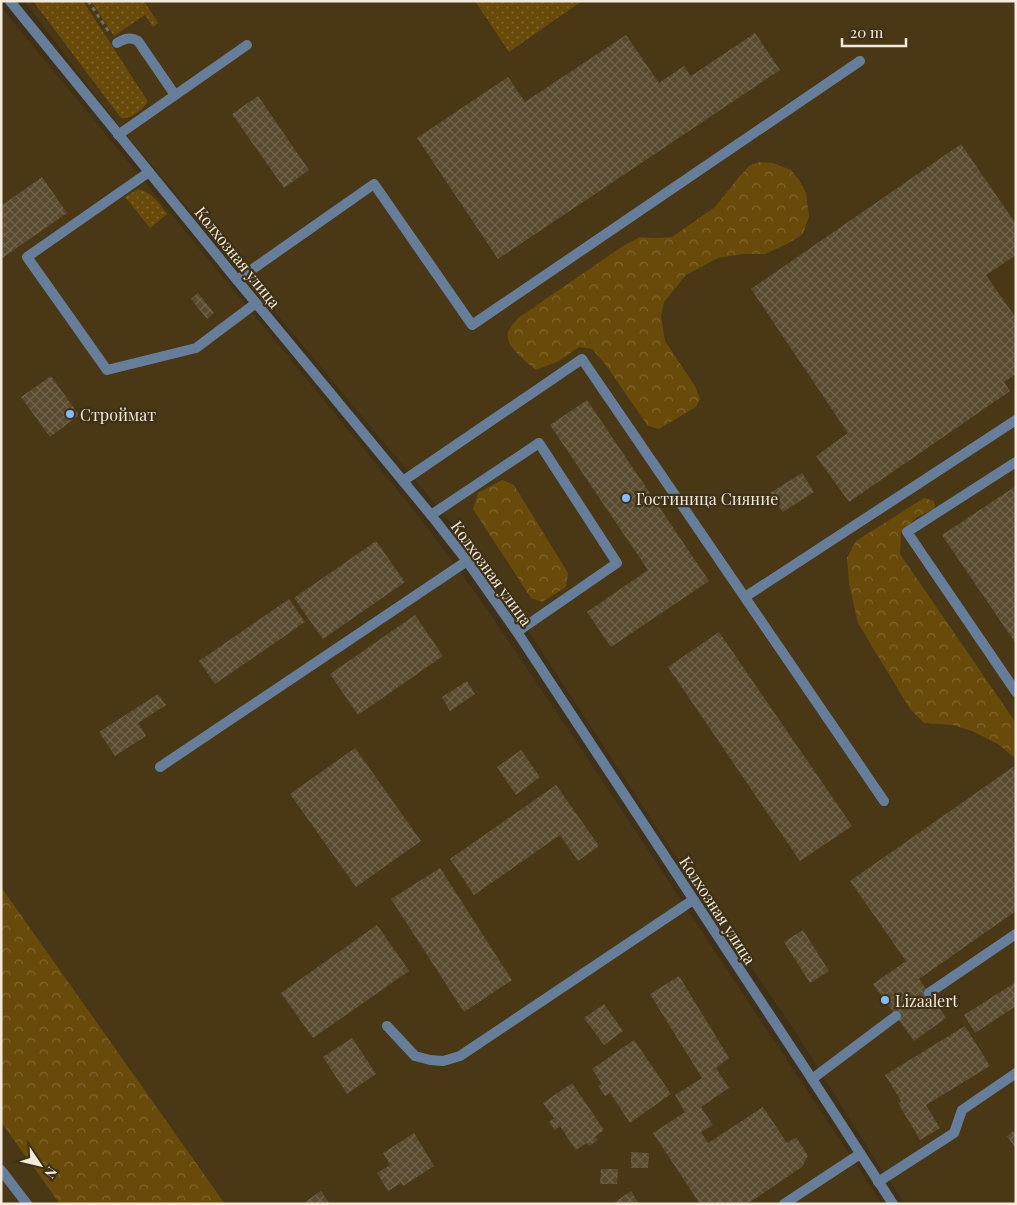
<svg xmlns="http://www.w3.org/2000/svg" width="1017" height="1205" viewBox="0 0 1017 1205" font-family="'Playfair Display',serif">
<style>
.built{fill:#493716}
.grass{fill:url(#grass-dots)}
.forest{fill:url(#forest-crowns)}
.building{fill:url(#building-cross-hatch)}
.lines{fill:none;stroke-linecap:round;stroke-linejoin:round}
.path{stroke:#786c55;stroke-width:3;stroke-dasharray:4 4;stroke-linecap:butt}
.service{stroke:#667e9a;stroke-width:10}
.tertiary{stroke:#667e9a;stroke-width:10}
.poi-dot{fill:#85bbfb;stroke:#3f3117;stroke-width:2}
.labels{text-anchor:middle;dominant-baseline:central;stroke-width:4.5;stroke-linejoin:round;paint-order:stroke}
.street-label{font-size:16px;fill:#f3eadb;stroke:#3f3117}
.poi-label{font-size:16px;fill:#f3eadb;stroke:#3f3117;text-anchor:start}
</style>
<defs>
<pattern id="grass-dots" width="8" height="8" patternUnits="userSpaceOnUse" patternTransform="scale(1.25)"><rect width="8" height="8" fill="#684b0a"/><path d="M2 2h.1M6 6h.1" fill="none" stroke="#7e652d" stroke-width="1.8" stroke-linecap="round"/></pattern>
<pattern id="forest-crowns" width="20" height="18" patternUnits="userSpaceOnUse" patternTransform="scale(1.25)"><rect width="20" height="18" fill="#684b0a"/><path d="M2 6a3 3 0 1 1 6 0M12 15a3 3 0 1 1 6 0" fill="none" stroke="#7e652d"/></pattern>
<pattern id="building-cross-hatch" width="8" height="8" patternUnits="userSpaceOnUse" patternTransform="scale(1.25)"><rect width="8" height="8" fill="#594a30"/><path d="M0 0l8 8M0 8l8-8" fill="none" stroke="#71644d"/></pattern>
</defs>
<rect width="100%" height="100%" fill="#3f3117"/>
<!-- built -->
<g class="built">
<polygon points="24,1 1016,1 1016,1204 905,1204 876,1161 795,1031 697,889 499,586 468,543 119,126"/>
<polygon points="1,7 350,432 420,518 456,566 489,612 574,738 882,1204 1,1204"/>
</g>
<!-- grass -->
<g class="grass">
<path d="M 33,1 L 83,1 L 147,100 L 147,103 C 142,110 130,120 121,118 Z"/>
<polygon points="91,1 144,1 158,23 153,27 145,15 114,36"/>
<polygon points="475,1 582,1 509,52"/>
<path d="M 138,189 C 153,193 158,202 167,214 L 150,228 L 125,197 Z"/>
</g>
<!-- forest -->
<g class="forest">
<path d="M 759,162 L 773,163 L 791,170 L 799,180 L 806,193 L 809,216 L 803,234 L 787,244 L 765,254 L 742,254 L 718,258 L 686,275 L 664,302 L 661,316 L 665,341 L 695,386 L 700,399 L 696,407 L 659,429 L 648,426 L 605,364 L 592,349 L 579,347 L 559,361 L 536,370 C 527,362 504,346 508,332 C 510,327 515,322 518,318 L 623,246 L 640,237 L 656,238 L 672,237 L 715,207 L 739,177 L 749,166 Z"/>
<polygon points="502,480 514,485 568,573 566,587 542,602 531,598 473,509 478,493"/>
<polygon points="924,498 934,501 935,508 916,518 901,533 900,554 1016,723 1016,759 998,744 972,731 953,725 924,723 910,709 858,623 849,583 847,558 856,541"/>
<polygon points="1,887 225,1204 60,1204 1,1122"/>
</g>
<!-- building -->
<g class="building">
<polygon points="755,33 780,70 498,259 417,138 508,77 525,102 626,35 659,83 684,66 691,76"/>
<polygon points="258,96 309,170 284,188 232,114"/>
<polygon points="961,144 1016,224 1016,255 986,275 1016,318 1016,374 1004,382 1010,391 849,502 816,456 848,433 751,289"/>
<polygon points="42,177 67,213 1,259 1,206"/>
<polygon points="198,293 214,313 207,319 191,299"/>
<polygon points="51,376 79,415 50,437 21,397"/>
<polygon points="587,400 709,581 611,647 587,612 648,570 550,425"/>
<polygon points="802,473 814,492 783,512 770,493"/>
<polygon points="1016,486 1016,644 942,535"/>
<polygon points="376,541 405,582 323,639 294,598"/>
<polygon points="289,599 305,622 215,684 199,661"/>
<polygon points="415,615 443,656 358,715 330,674"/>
<polygon points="719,632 852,826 800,861 668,667"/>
<polygon points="467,681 475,694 450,711 442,697"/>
<polygon points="158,694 166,705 138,723 146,736 115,756 99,732"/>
<polygon points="355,748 421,841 356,887 290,794"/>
<polygon points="521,750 540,777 516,795 497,767"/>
<polygon points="1013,767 1016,771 1016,911 919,979 946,1018 914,1041 873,984 906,961 850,881"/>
<polygon points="556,785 599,846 578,861 560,835 474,895 450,859"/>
<polygon points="440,868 512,980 464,1012 391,899"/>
<polygon points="377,925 409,971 313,1038 281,993"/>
<polygon points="803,930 829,971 810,983 784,942"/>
<polygon points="679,976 729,1058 716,1068 729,1088 701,1107 713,1125 701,1132 708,1143 763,1107 787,1143 796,1137 808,1156 802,1167 747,1204 700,1204 653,1133 685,1112 675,1095 702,1078 650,994"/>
<polygon points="1016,982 1016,1006 975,1033 964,1015"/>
<polygon points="604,1004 623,1031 604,1045 584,1018"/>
<polygon points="965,1026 990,1066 926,1105 940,1128 920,1140 898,1103 901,1101 885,1075"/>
<polygon points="352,1038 376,1074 347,1094 323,1057"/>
<polygon points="634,1040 671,1094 630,1123 610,1093 605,1096 598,1086 602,1084 592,1069"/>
<polygon points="572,1083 604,1130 595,1137 598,1140 589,1146 587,1143 576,1150 560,1126 555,1130 549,1122 554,1118 543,1103"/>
<polygon points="1016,1129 1016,1149 1007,1136"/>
<polygon points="414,1133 434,1166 403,1186 401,1183 388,1191 377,1173 390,1165 383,1153"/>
<polygon points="631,1152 649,1153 648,1168 631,1168"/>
<polygon points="601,1169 618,1169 617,1184 600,1184"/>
<polygon points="321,1191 330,1204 302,1204"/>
<polygon points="631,1191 639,1204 612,1204"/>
</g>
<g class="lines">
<!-- path -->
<polyline class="path" points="88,1 109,32"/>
<!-- service -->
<g class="service">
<path d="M 117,43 C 124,39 130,36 138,41 L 175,95"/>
<polyline points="118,135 247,45"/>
<polyline points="149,172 27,257 107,370 196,348 256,303"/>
<polyline points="237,280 374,184 472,325 860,61"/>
<polyline points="1016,462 907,532 1016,692"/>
<polyline points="403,481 582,359 884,801"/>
<polyline points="431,515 539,443 617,563 517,632"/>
<polyline points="745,597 1016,420"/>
<polyline points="160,767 467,561"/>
<polyline points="929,993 1016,934"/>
<polyline points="387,1026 415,1056 430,1060 443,1061 460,1056 693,900"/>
<polyline points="812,1079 896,1016"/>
<polyline points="1,1170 27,1204"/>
<polyline points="878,1182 954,1133 962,1110 1016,1073"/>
<polyline points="784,1204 860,1154"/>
</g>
<!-- tertiary -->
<polyline class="tertiary" points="10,1 237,280 431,515 467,561 517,632 812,1079 893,1204"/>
</g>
<!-- markers -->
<g class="poi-dot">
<circle cx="70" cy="414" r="5"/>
<circle cx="626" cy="498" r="5"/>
<circle cx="885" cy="1000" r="5"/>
</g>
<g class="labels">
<!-- street labels -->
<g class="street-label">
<text transform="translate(238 257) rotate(51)">Колхозная улица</text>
<text transform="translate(492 573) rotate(54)">Колхозная улица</text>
<text transform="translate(718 910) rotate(57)">Колхозная улица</text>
</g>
<!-- poi labels -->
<g class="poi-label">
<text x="80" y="414">Строймат</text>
<text x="636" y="498">Гостиница Сияние</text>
<text x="895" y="1000">Lizaalert</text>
</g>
</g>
<!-- border -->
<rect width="1017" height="1205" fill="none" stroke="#f3eadb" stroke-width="5"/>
<!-- north arrow -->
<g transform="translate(40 1165) rotate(125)" stroke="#3f3117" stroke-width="4" paint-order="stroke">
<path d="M0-4L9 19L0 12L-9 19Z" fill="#f3eadb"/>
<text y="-8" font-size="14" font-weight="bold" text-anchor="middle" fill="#f3eadb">N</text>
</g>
<!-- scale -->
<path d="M842 38v8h64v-8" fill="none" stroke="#f3eadb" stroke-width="2.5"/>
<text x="850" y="38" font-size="15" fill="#f3eadb" stroke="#3f3117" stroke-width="4" paint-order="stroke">20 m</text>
</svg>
